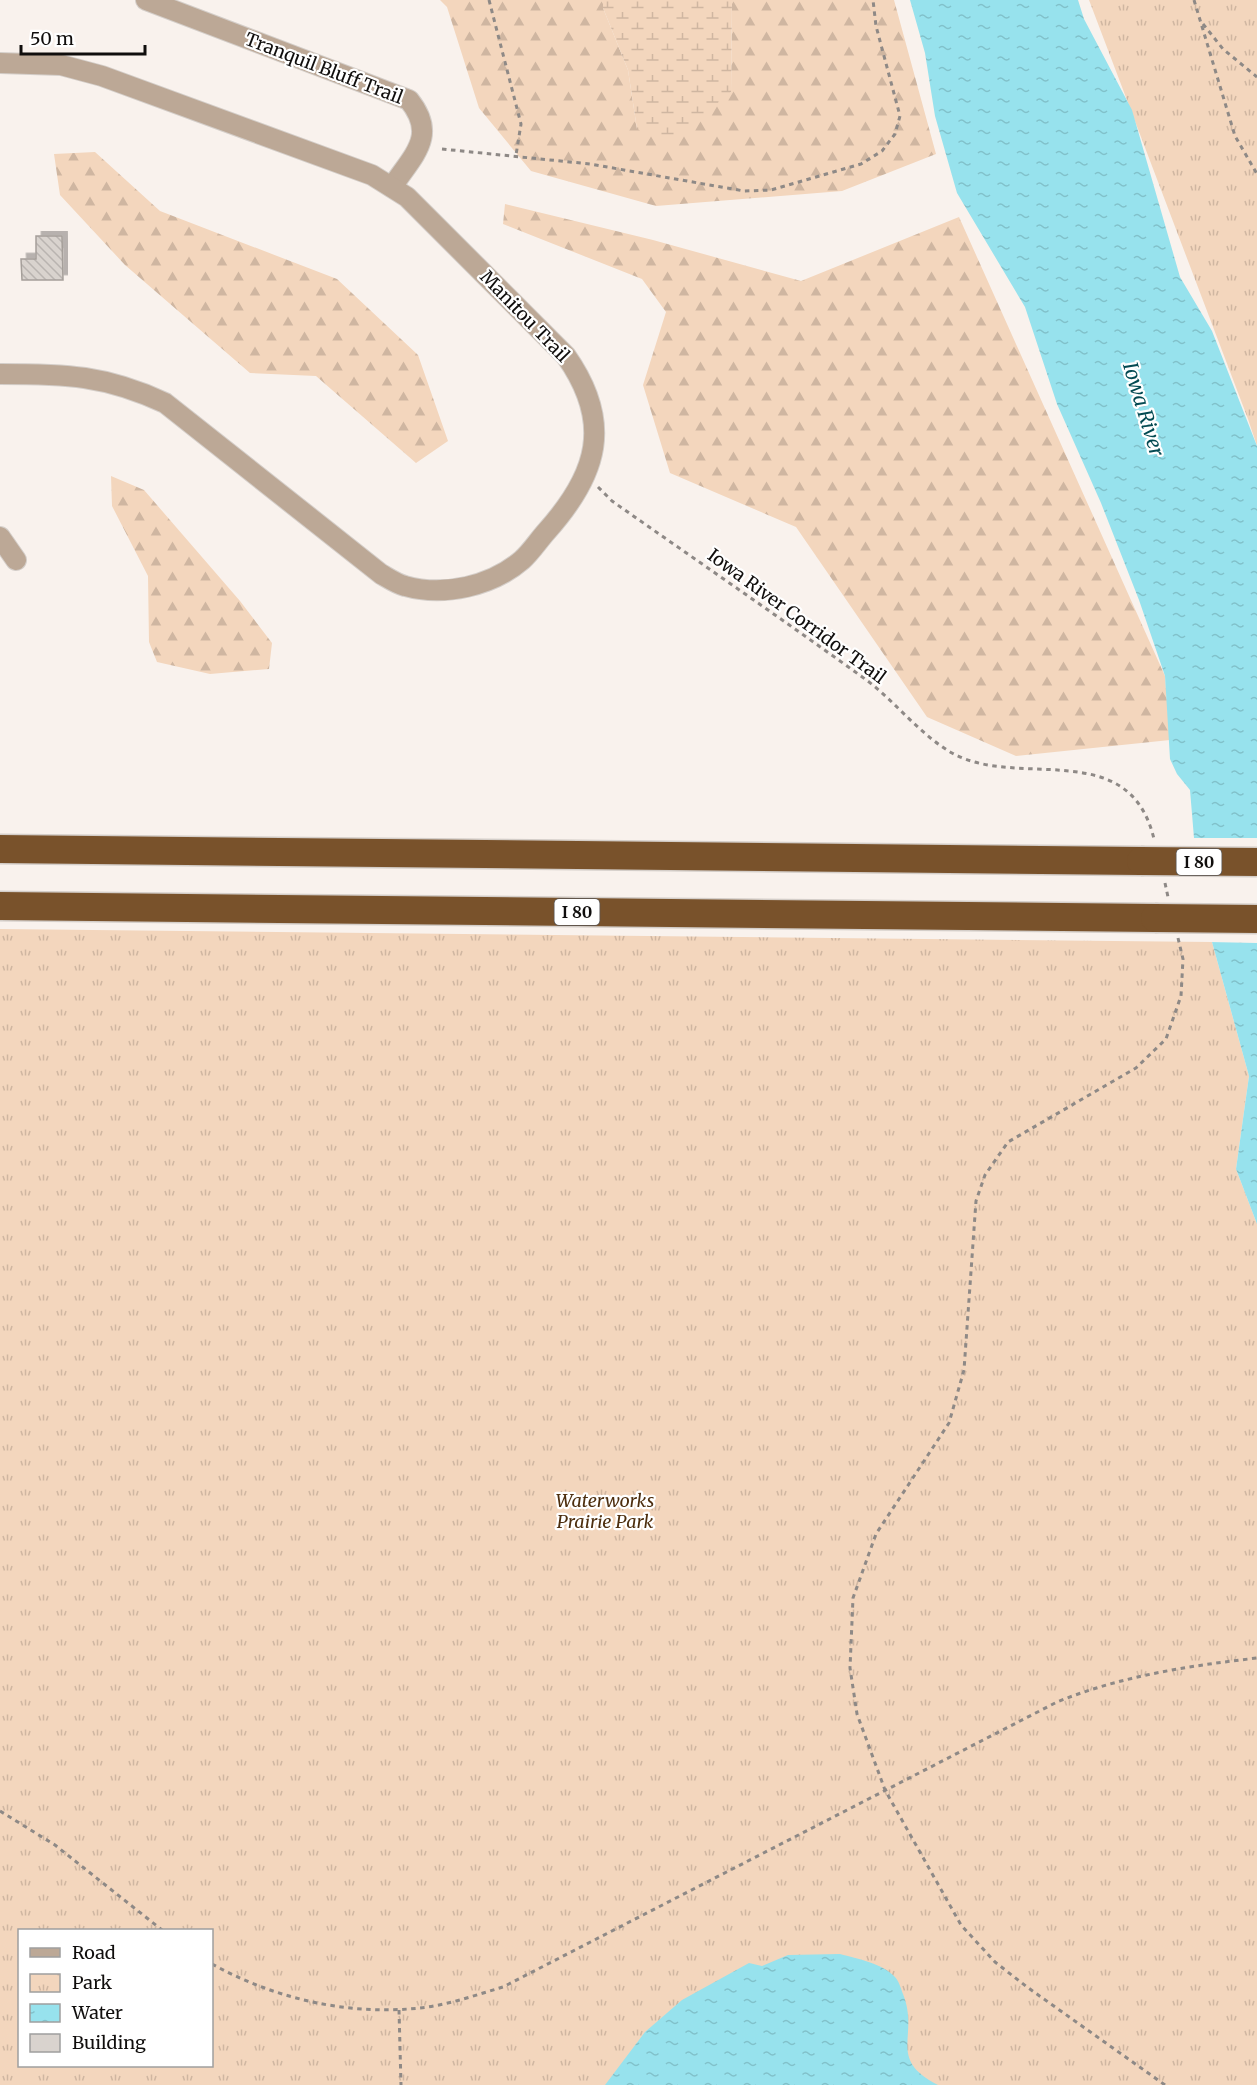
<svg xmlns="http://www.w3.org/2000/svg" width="1257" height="2085" viewBox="0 0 1257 2085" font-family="Merriweather,serif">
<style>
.forest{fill:url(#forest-firs)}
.wetland{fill:url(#wetland-marsh)}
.park{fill:url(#park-tufts);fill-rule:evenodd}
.water{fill:url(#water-ripples)}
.pier{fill:#f9f2ed}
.building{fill:url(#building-back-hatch);stroke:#a59f9a;stroke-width:1.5;filter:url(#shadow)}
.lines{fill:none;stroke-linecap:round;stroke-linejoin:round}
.minor-casing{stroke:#d4cec9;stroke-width:22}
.highway-casing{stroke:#d4cec9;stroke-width:31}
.path{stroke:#8e8986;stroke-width:3;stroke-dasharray:4.5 4.5;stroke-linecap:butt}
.minor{stroke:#bca896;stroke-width:20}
.highway{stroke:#79522b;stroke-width:28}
.highway-bridge-casing{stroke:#d4cec9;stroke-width:31;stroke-linecap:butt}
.highway-bridge{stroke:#79522b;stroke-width:28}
.labels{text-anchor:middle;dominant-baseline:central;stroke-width:4.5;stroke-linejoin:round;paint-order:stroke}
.shield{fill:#fff;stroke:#585656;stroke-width:1.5}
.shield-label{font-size:16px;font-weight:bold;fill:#100e0d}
.street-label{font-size:18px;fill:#100e0d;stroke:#fff}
.park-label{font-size:18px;font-style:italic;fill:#4d2e0e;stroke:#fff}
.water-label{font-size:20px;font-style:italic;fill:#034a52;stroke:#fff}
</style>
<defs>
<pattern id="forest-firs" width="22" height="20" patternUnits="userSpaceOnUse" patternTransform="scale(1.5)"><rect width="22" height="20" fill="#f3d6bd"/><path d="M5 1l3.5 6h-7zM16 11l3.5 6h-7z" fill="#cfb6a1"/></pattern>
<pattern id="wetland-marsh" width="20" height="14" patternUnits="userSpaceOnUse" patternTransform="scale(1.5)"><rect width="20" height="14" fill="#f3d6bd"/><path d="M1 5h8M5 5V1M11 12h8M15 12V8" fill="none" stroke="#cfb6a1"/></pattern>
<pattern id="park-tufts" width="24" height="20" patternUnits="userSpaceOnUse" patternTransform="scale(1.5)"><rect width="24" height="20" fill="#f3d6bd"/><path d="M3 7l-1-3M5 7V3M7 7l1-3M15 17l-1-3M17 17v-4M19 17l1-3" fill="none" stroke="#cfb6a1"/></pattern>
<pattern id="water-ripples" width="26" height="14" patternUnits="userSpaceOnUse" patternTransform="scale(1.5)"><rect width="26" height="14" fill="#97e2ed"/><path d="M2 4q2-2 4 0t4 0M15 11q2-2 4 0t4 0" fill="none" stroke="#81c1ca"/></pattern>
<pattern id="building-back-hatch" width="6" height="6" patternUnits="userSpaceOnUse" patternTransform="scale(1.5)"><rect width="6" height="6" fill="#d9d3ce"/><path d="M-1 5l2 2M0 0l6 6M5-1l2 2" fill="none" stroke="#b9b4b0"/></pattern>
<filter id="shadow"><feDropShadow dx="5.5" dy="-5.5" stdDeviation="0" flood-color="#0004"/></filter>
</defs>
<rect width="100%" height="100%" fill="#f9f2ed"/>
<!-- forest -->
<g class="forest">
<polygon points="440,0 603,0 603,8 628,70 637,129 731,92 732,0 894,0 936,154 842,191 656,206 531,171 479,108 447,7"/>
<polygon points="95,152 160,211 337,279 418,355 448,441 416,463 316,376 250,373 125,265 60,195 54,154"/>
<polygon points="505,204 653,240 801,281 959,217 1165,676 1170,740 1016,756 927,717 796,527 670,473 643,385 666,312 642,279 503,224"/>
<polygon points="111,476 144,490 240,601 272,643 269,669 210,674 157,662 149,642 148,576 112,506"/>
</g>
<!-- wetland -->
<polygon class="wetland" points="603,0 732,0 731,92 670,143 637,129 628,70 603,8"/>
<!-- park -->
<g class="park">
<polygon points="1089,0 1257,0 1257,446 1248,419"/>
<path d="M 0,929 L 1212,942 L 1249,1076 L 1236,1169 L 1257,1224 L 1257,2085 L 0,2085 ZM 20,1930 L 212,1930 L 212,2066 L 20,2066 Z"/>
</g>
<!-- water -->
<g class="water">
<polygon points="910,0 1078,0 1084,19 1132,110 1180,277 1212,331 1257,446 1257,1224 1236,1169 1249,1076 1212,942 1194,838 1190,790 1177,774 1170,759 1165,676 1139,600 1101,503 1057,404 1025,307 957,193 935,116 925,53"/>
<path d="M 840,1954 C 858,1959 882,1963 895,1977 C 899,1981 901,1989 903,1994 C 920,2037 886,2058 938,2085 L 605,2085 L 645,2032 L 682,2000 L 749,1963 L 762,1966 L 788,1955 Z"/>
</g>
<!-- pier -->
<polygon class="pier" points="1191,838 1257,838 1257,943 1209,942"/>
<!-- building -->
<polygon class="building" points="36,236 62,236 63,280 22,280 21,259 36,259"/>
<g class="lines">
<!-- minor casing -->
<g class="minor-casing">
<g id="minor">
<path d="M 146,0 L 409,100 C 438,136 413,155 392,187"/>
<path d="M 0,63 L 61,65 L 102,76 L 372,175 L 407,197 L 566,356 C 613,423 598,474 546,532 C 538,541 531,552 522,560 C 492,586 444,597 405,586 C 397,584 388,578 381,574 L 165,403 C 105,375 66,374 0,374"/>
<polyline points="0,537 16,560"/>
</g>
</g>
<!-- highway casing -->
<g class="highway-casing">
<g id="highway">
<polyline points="0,849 1141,861"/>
<polyline points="0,906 1155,918"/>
</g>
</g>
<!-- path -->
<g class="path">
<polyline points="489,0 521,124 516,155"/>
<polyline points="1194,0 1235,136 1257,174"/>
<polyline points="1203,24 1223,49 1257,77"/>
<polyline points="442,149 590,164 744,191 771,190 861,164 882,151 895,134 900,116 876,26 873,0"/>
<path d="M 598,487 L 612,501 C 696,560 782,619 865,679 C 895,701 919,734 952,753 C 1018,790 1129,735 1154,839"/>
<polyline points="1165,883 1168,897"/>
<polyline points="0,1811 55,1845 162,1930"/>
<path d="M 212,1964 C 277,2000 353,2017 428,2007 C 454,2003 479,1994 503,1987 L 1057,1702 C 1121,1676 1188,1666 1257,1658"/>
<polyline points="399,2010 401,2085"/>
<polyline points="1165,2085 1027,1987 995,1962 961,1925 885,1790 857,1714 850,1668 853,1598 876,1534 949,1423 964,1370 976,1201 985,1175 1008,1142 1136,1068 1166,1039 1181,996 1183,959 1178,938"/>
</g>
<!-- minor -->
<use href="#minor" class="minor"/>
<!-- highway -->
<use href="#highway" class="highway"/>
<!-- highway-bridge casing -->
<g class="highway-bridge-casing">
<g id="highway-bridge">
<polyline points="1141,861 1257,862"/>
<polyline points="1155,918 1257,919"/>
</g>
</g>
<!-- highway-bridge -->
<use href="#highway-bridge" class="highway-bridge"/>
</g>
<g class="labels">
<!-- shield labels -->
<g class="shield">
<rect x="1176.5" y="849" width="45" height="26" rx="4.5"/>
<rect x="554.5" y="899" width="45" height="26" rx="4.5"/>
</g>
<g class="shield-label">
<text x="1199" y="862">I 80</text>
<text x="577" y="912">I 80</text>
</g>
<!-- street labels -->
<g class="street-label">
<text transform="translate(324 68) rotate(21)">Tranquil Bluff Trail</text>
<text transform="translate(525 316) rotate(46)">Manitou Trail</text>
<text transform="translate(797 616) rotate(36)">Iowa River Corridor Trail</text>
</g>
<!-- park labels -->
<g class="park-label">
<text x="605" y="1500">Waterworks<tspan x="605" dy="21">Prairie Park</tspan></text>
</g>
<!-- water labels -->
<g class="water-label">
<text transform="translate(1144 409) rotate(73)">Iowa River</text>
</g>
</g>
<!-- legend -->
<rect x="18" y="1929" width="195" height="138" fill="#ffffff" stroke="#9f9f9e" stroke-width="1.5"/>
<rect x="30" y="1948" width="30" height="9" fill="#bca896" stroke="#9f9f9e" stroke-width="1.5"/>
<text x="72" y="1959" font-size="18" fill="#100e0d">Road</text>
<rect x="30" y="1974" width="30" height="18" fill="url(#park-tufts)" stroke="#9f9f9e" stroke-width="1.5"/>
<text x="72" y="1989" font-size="18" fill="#100e0d">Park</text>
<rect x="30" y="2004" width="30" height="18" fill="url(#water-ripples)" stroke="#9f9f9e" stroke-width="1.5"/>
<text x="72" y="2019" font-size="18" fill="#100e0d">Water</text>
<rect x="30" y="2034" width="30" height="18" fill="#d9d3ce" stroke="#9f9f9e" stroke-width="1.5"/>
<text x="72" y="2049" font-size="18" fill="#100e0d">Building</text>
<!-- scale -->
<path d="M21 45v9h124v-9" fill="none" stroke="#100e0d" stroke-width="3"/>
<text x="30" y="45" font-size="18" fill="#100e0d" stroke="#ffffff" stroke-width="4.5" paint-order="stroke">50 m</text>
</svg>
